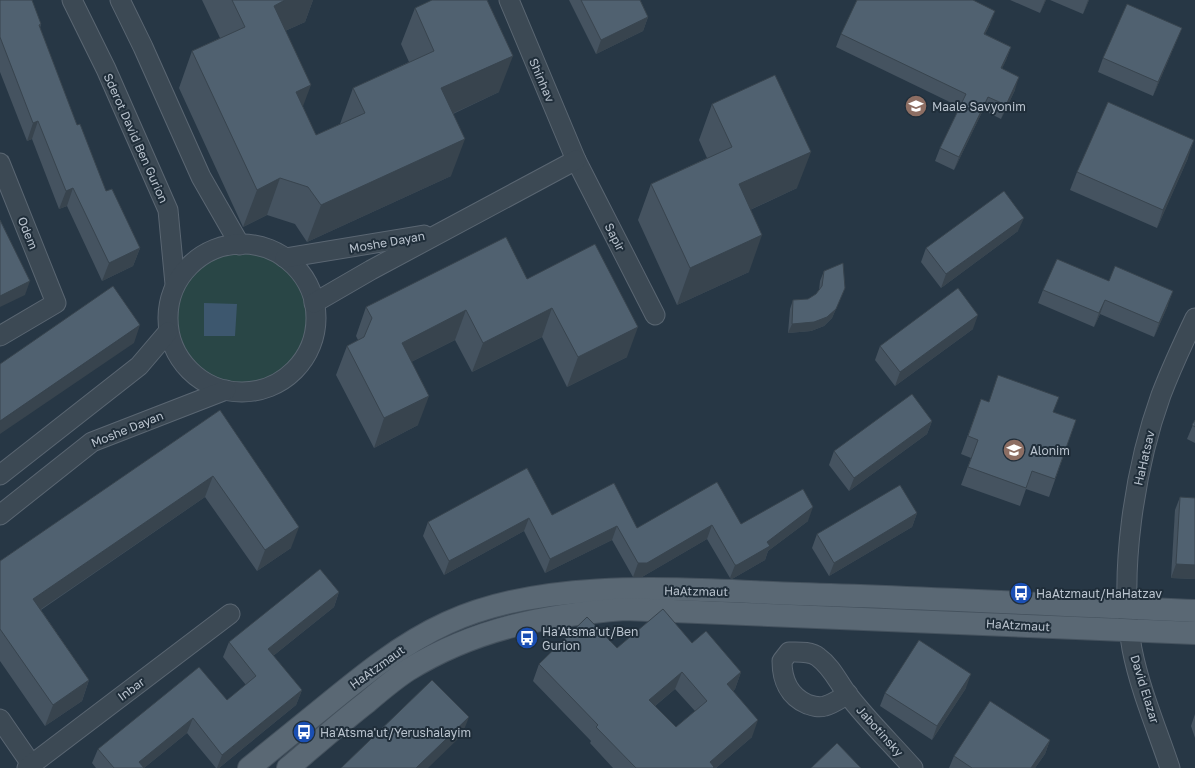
<svg xmlns="http://www.w3.org/2000/svg" width="1195" height="768" viewBox="0 0 1195 768" font-family="'Golos Text',sans-serif">
<style>
.green{fill:#294646}
.water{fill:#3d576e}
.lines{fill:none;stroke-linecap:round;stroke-linejoin:round}
.minor-casing{stroke:#5a6672;stroke-width:21}
.major-casing{stroke:#45525e;stroke-width:24}
.minor{stroke:#3c4954;stroke-width:19}
.major{stroke:#5a6874;stroke-width:22}
.wall{fill:#455360;fill-rule:evenodd}
.shaded-wall{fill:#38444e}
.building{fill:#506170;stroke:#38444e;fill-rule:evenodd}
.labels{text-anchor:middle;dominant-baseline:central;stroke-width:4;stroke-linejoin:round;paint-order:stroke}
.street-label{font-size:12px;fill:#b9c3ce;stroke:#202e3a}
.poi-label{font-size:12px;fill:#b9c3ce;stroke:#202e3a;text-anchor:start}
</style>
<rect width="100%" height="100%" fill="#273745"/>
<!-- green -->
<circle class="green" cx="242" cy="319" r="71"/>
<!-- water -->
<polygon class="water" points="204,303 237,304 235,336 204,336"/>
<g class="lines">
<!-- minor casing -->
<g class="minor-casing">
<g id="minor">
<polyline points="72,0 106,69 168,210 175,284"/>
<polyline points="120,0 143,47 201,177 240,245"/>
<polyline points="509,0 576,160 655,315"/>
<polyline points="0,163 56,303 0,336"/>
<circle cx="242" cy="318" r="74"/>
<polyline points="285,258 424,235"/>
<polyline points="314,303 371,270 576,160"/>
<polyline points="0,475 139,366 168,332"/>
<polyline points="0,515 92,442 226,390"/>
<path d="M 848,694 C 841,698 833,704 825,706 C 818,708 813,706 807,704 C 789,696 782,680 782,661 L 789,652 C 798,652 811,651 818,657 C 832,667 838,682 848,695 C 868,721 892,744 913,768"/>
<polyline points="0,719 31,764"/>
<polyline points="27,768 230,614"/>
<path d="M 1170,768 C 1157,729 1140,690 1132,649 C 1118,574 1135,467 1161,395 C 1171,369 1183,343 1195,318"/>
</g>
</g>
<!-- major casing -->
<g class="major-casing">
<g id="major">
<path d="M 249,768 C 274,748 298,728 323,708 C 362,676 401,644 447,623 C 548,576 690,590 799,594 C 931,598 1063,605 1195,611"/>
<path d="M 288,768 C 314,746 340,723 367,702 C 380,691 394,679 408,670 C 476,628 547,615 625,609 L 1195,633"/>
</g>
</g>
<!-- minor -->
<use href="#minor" class="minor"/>
<!-- major -->
<use href="#major" class="major"/>
</g>
<!-- wall -->
<g class="wall">
<polygon points="0,0 41,24 40,28 77,125 106,191 140,248 133,266 102,281 67,206 59,209 32,139 27,141 0,72"/>
<polygon points="202,0 313,0 305,22 285,31 303,107 316,135 340,124 353,88 409,62 401,44 415,8 499,92 453,114 451,176 307,242 295,224 267,215 243,227 179,88 192,51 220,38"/>
<polygon points="569,0 640,0 648,17 643,31 596,54"/>
<polygon points="1010,0 1046,0 1040,13"/>
<polygon points="1050,0 1089,0 1083,14"/>
<polygon points="990,24 985,34 1011,47 1006,60 1002,68 1015,90 1001,119 983,110 954,170 935,161 940,148 960,107 836,47 841,34"/>
<polygon points="1182,28 1176,42 1153,96 1098,72 1103,58"/>
<polygon points="712,104 797,188 750,210 749,272 677,305 638,220 651,184 707,158 699,140"/>
<polygon points="1188,158 1157,228 1070,190 1077,172"/>
<polygon points="1018,231 941,288 921,262 926,248"/>
<polygon points="824,271 845,288 832,318 824,326 811,331 788,333 790,309 793,300 808,299 816,294 819,290 820,281"/>
<polygon points="527,279 627,357 567,387 542,337 472,372 455,340 411,362 418,425 374,448 336,375 347,346 358,340 356,336 366,307"/>
<polygon points="1109,281 1168,305 1154,337 1100,314 1094,327 1038,303 1043,290"/>
<polygon points="973,329 895,386 875,360 880,346"/>
<polygon points="981,399 989,402 1053,412 1076,420 1049,497 1026,489 1020,506 961,485 971,458 961,454"/>
<polygon points="220,410 291,548 257,571 205,497 41,610 89,680 82,701 45,726 0,661 0,561"/>
<polygon points="1195,420 1195,443 1187,439"/>
<polygon points="932,421 927,434 849,491 829,465 834,451"/>
<polygon points="1180,497 1195,579 1171,578 1175,510"/>
<polygon points="917,513 912,527 829,576 812,548 817,534"/>
<polygon points="552,515 637,528 808,521 768,551 765,560 732,579 730,578 707,539 642,577 633,577 612,540 545,573 524,531 444,575 423,536 428,522"/>
<polygon points="339,592 334,607 273,656 302,690 296,705 219,768 216,768 187,733 144,768 96,768 92,763 98,749 227,700 246,685 223,657 229,642"/>
<path d="M 692,643 L 741,672 L 735,689 L 733,691 L 752,737 L 716,768 L 613,768 L 590,743 L 591,741 L 533,681 L 539,664 L 617,648 ZM 675,689 L 695,711 L 676,727 L 655,706 Z"/>
<polygon points="966,688 932,740 880,706 885,693"/>
<polygon points="1195,714 1195,738 1191,726"/>
<polygon points="1050,740 1045,754 1035,768 949,768 954,756"/>
</g>
<!-- shaded-wall -->
<g class="shaded-wall">
<polygon points="285,0 313,0 305,22 260,42 274,6"/>
<polygon points="1045,0 1046,0 1040,13"/>
<polygon points="1088,0 1089,0 1083,14"/>
<polygon points="995,11 990,24 979,47 984,34"/>
<polygon points="648,17 643,31 596,54 601,40"/>
<polygon points="1182,28 1176,42 1153,96 1158,82"/>
<polygon points="1011,47 1006,60 996,81 1001,68"/>
<polygon points="513,56 499,92 428,125 441,88"/>
<polygon points="1019,77 1015,90 1001,119 1006,105"/>
<polygon points="311,85 297,122 296,92"/>
<polygon points="988,97 983,110 954,170 959,157"/>
<polygon points="38,121 32,139 27,141 33,123"/>
<polygon points="465,139 451,176 307,242 321,205"/>
<polygon points="1194,140 1188,158 1157,228 1163,210"/>
<polygon points="811,152 797,188 726,221 739,184"/>
<polygon points="280,178 267,215 243,227 257,190"/>
<polygon points="73,188 67,206 59,209 66,191"/>
<polygon points="1024,218 1018,231 941,288 946,274"/>
<polygon points="762,235 749,272 677,305 690,268"/>
<polygon points="140,248 133,266 102,281 109,263"/>
<polygon points="30,281 25,295 0,307 0,296"/>
<polygon points="845,288 832,318 824,326 811,331 788,333 792,324"/>
<polygon points="1173,291 1168,305 1154,337 1159,323"/>
<polygon points="1105,300 1100,314 1094,327 1099,313"/>
<polygon points="552,308 542,337 472,372 483,343"/>
<polygon points="466,310 455,340 391,372 402,343"/>
<polygon points="978,315 973,329 895,386 900,372"/>
<polygon points="140,325 134,343 0,434 0,421"/>
<polygon points="638,327 627,357 567,387 578,357"/>
<polygon points="429,396 418,425 374,448 384,418"/>
<polygon points="932,421 927,434 849,491 854,478"/>
<polygon points="213,476 205,497 25,620 33,599"/>
<polygon points="813,507 808,521 768,551 765,560 732,579 730,578 735,565"/>
<polygon points="917,513 912,527 829,576 834,563"/>
<polygon points="529,518 524,531 444,575 449,561"/>
<polygon points="712,525 707,539 642,577 633,577 638,563"/>
<polygon points="617,526 612,540 545,573 550,559"/>
<polygon points="299,527 291,548 257,571 265,550"/>
<polygon points="1176,564 1195,565 1195,579 1171,578"/>
<polygon points="339,592 334,607 263,664 268,649"/>
<polygon points="682,672 675,689 643,716 649,700"/>
<polygon points="741,672 735,689 721,701 727,684"/>
<polygon points="971,674 966,688 932,740 937,726"/>
<polygon points="89,680 82,701 45,726 53,705"/>
<polygon points="302,690 296,705 219,768 217,768 222,755"/>
<polygon points="469,717 462,735 428,768 416,768"/>
<polygon points="193,718 187,733 144,768 139,762"/>
<polygon points="758,720 752,737 716,768 707,768 710,762"/>
<polygon points="1050,740 1045,754 1035,768 1031,768"/>
</g>
<!-- building -->
<g class="building">
<polygon points="0,0 32,0 41,24 39,25 77,125 80,124 106,191 112,189 140,248 109,263 73,188 66,191 38,121 33,123 0,37"/>
<polygon points="232,0 285,0 274,6 311,85 296,92 316,135 365,113 353,88 434,51 415,8 432,0 487,0 513,56 441,88 465,139 321,205 308,187 280,178 257,190 192,51 245,27"/>
<polygon points="581,0 640,0 648,17 601,40"/>
<polygon points="857,0 973,0 995,11 984,34 1011,47 1001,68 1019,77 1006,105 988,97 959,157 940,148 966,94 841,34"/>
<polygon points="1127,4 1182,28 1158,82 1103,58"/>
<polygon points="775,75 811,152 739,184 762,235 690,268 651,184 732,147 712,104"/>
<polygon points="1108,102 1194,140 1163,210 1077,172"/>
<polygon points="1004,191 1024,218 946,274 926,248"/>
<polygon points="0,220 30,281 0,296"/>
<polygon points="506,237 527,279 595,244 638,327 578,357 552,308 483,343 466,310 402,343 429,396 384,418 347,346 364,337 372,318 366,307"/>
<polygon points="1057,259 1109,281 1115,266 1173,291 1159,323 1105,300 1099,313 1043,290"/>
<polygon points="843,263 845,288 836,309 827,317 814,322 792,324 793,300 808,299 816,294 822,286 824,271"/>
<polygon points="113,286 140,325 0,421 0,364"/>
<polygon points="958,288 978,315 900,372 880,346"/>
<polygon points="998,375 1059,397 1053,412 1076,420 1055,479 1032,471 1026,488 968,467 978,440 968,436 981,399 989,402"/>
<polygon points="912,394 932,421 854,478 834,451"/>
<polygon points="220,410 299,527 265,550 213,476 33,599 89,680 53,705 0,629 0,561"/>
<polygon points="1195,420 1195,427 1192,425"/>
<polygon points="527,468 552,515 614,483 637,528 717,482 741,524 803,489 813,507 767,542 770,546 737,565 735,565 712,525 647,563 638,563 617,526 550,559 529,518 449,561 428,522"/>
<polygon points="900,485 917,513 834,563 817,534"/>
<polygon points="1180,497 1195,498 1195,565 1176,564"/>
<polygon points="320,569 339,592 268,649 302,690 222,755 193,718 139,762 144,768 114,768 98,749 199,667 227,700 256,676 229,642"/>
<path d="M 663,609 L 692,643 L 706,631 L 741,672 L 727,684 L 758,720 L 710,762 L 714,767 L 713,768 L 636,768 L 596,727 L 598,725 L 539,664 L 587,617 L 617,648 ZM 682,672 L 707,701 L 676,727 L 649,700 Z"/>
<polygon points="919,640 971,674 937,726 885,693"/>
<polygon points="432,680 469,717 416,768 341,768"/>
<polygon points="990,701 1050,740 1031,768 972,768 954,756"/>
<polygon points="837,743 861,768 811,768"/>
</g>
<!-- icons -->
<defs>
<g id="school-disc" transform="scale(1.15)"><circle r="9.5" fill="#8d6e63" stroke="#202e3a"/><path d="M0-5L7-2L0 1L-7-2ZM-4 1L0 2.5L4 1V4Q0 6-4 4Z" fill="#fff"/></g>
<g id="bus-disc" transform="scale(1.15)"><circle r="9.5" fill="#1a4fb4" stroke="#202e3a"/><path d="M-5-6H5V4H4V6H2V4H-2V6H-4V4H-5ZM-3.5-4V0h7V-4ZM-3.5 1.2v1.5H-2V1.2ZM2 1.2v1.5H3.5V1.2Z" fill="#fff"/></g>
</defs>
<g fill-rule="evenodd">
<use href="#school-disc" x="916" y="106"/>
<use href="#school-disc" x="1014" y="450"/>
<use href="#bus-disc" x="1021" y="593"/>
<use href="#bus-disc" x="527" y="638"/>
<use href="#bus-disc" x="304" y="732"/>
</g>
<g class="labels">
<!-- street labels -->
<g class="street-label">
<text transform="translate(542 80) rotate(67)">Shinhav</text>
<text transform="translate(136 138) rotate(66)">Sderot David Ben Gurion</text>
<text transform="translate(28 233) rotate(68)">Odem</text>
<text transform="translate(615 237) rotate(63)">Sapir</text>
<text transform="translate(387 242) rotate(-10)">Moshe Dayan</text>
<text transform="translate(127 429) rotate(-22)">Moshe Dayan</text>
<text transform="translate(1144 458) rotate(-77)">HaHatsav</text>
<text transform="translate(696 591) rotate(1)">HaAtzmaut</text>
<text transform="translate(1018 625) rotate(3)">HaAtzmaut</text>
<text transform="translate(377 667) rotate(-36)">HaAtzmaut</text>
<text transform="translate(131 689) rotate(-37)">Inbar</text>
<text transform="translate(1145 689) rotate(73)">David Elazar</text>
<text transform="translate(880 731) rotate(48)">Jabotinsky</text>
</g>
<!-- poi labels -->
<g class="poi-label">
<text x="932" y="106">Maale Savyonim</text>
<text x="1030" y="450">Alonim</text>
<text x="1036" y="593">HaAtzmaut/HaHatzav</text>
<text x="542" y="631">Ha'Atsma'ut/Ben<tspan x="542" dy="14">Gurion</tspan></text>
<text x="320" y="732">Ha'Atsma'ut/Yerushalayim</text>
</g>
</g>
</svg>
